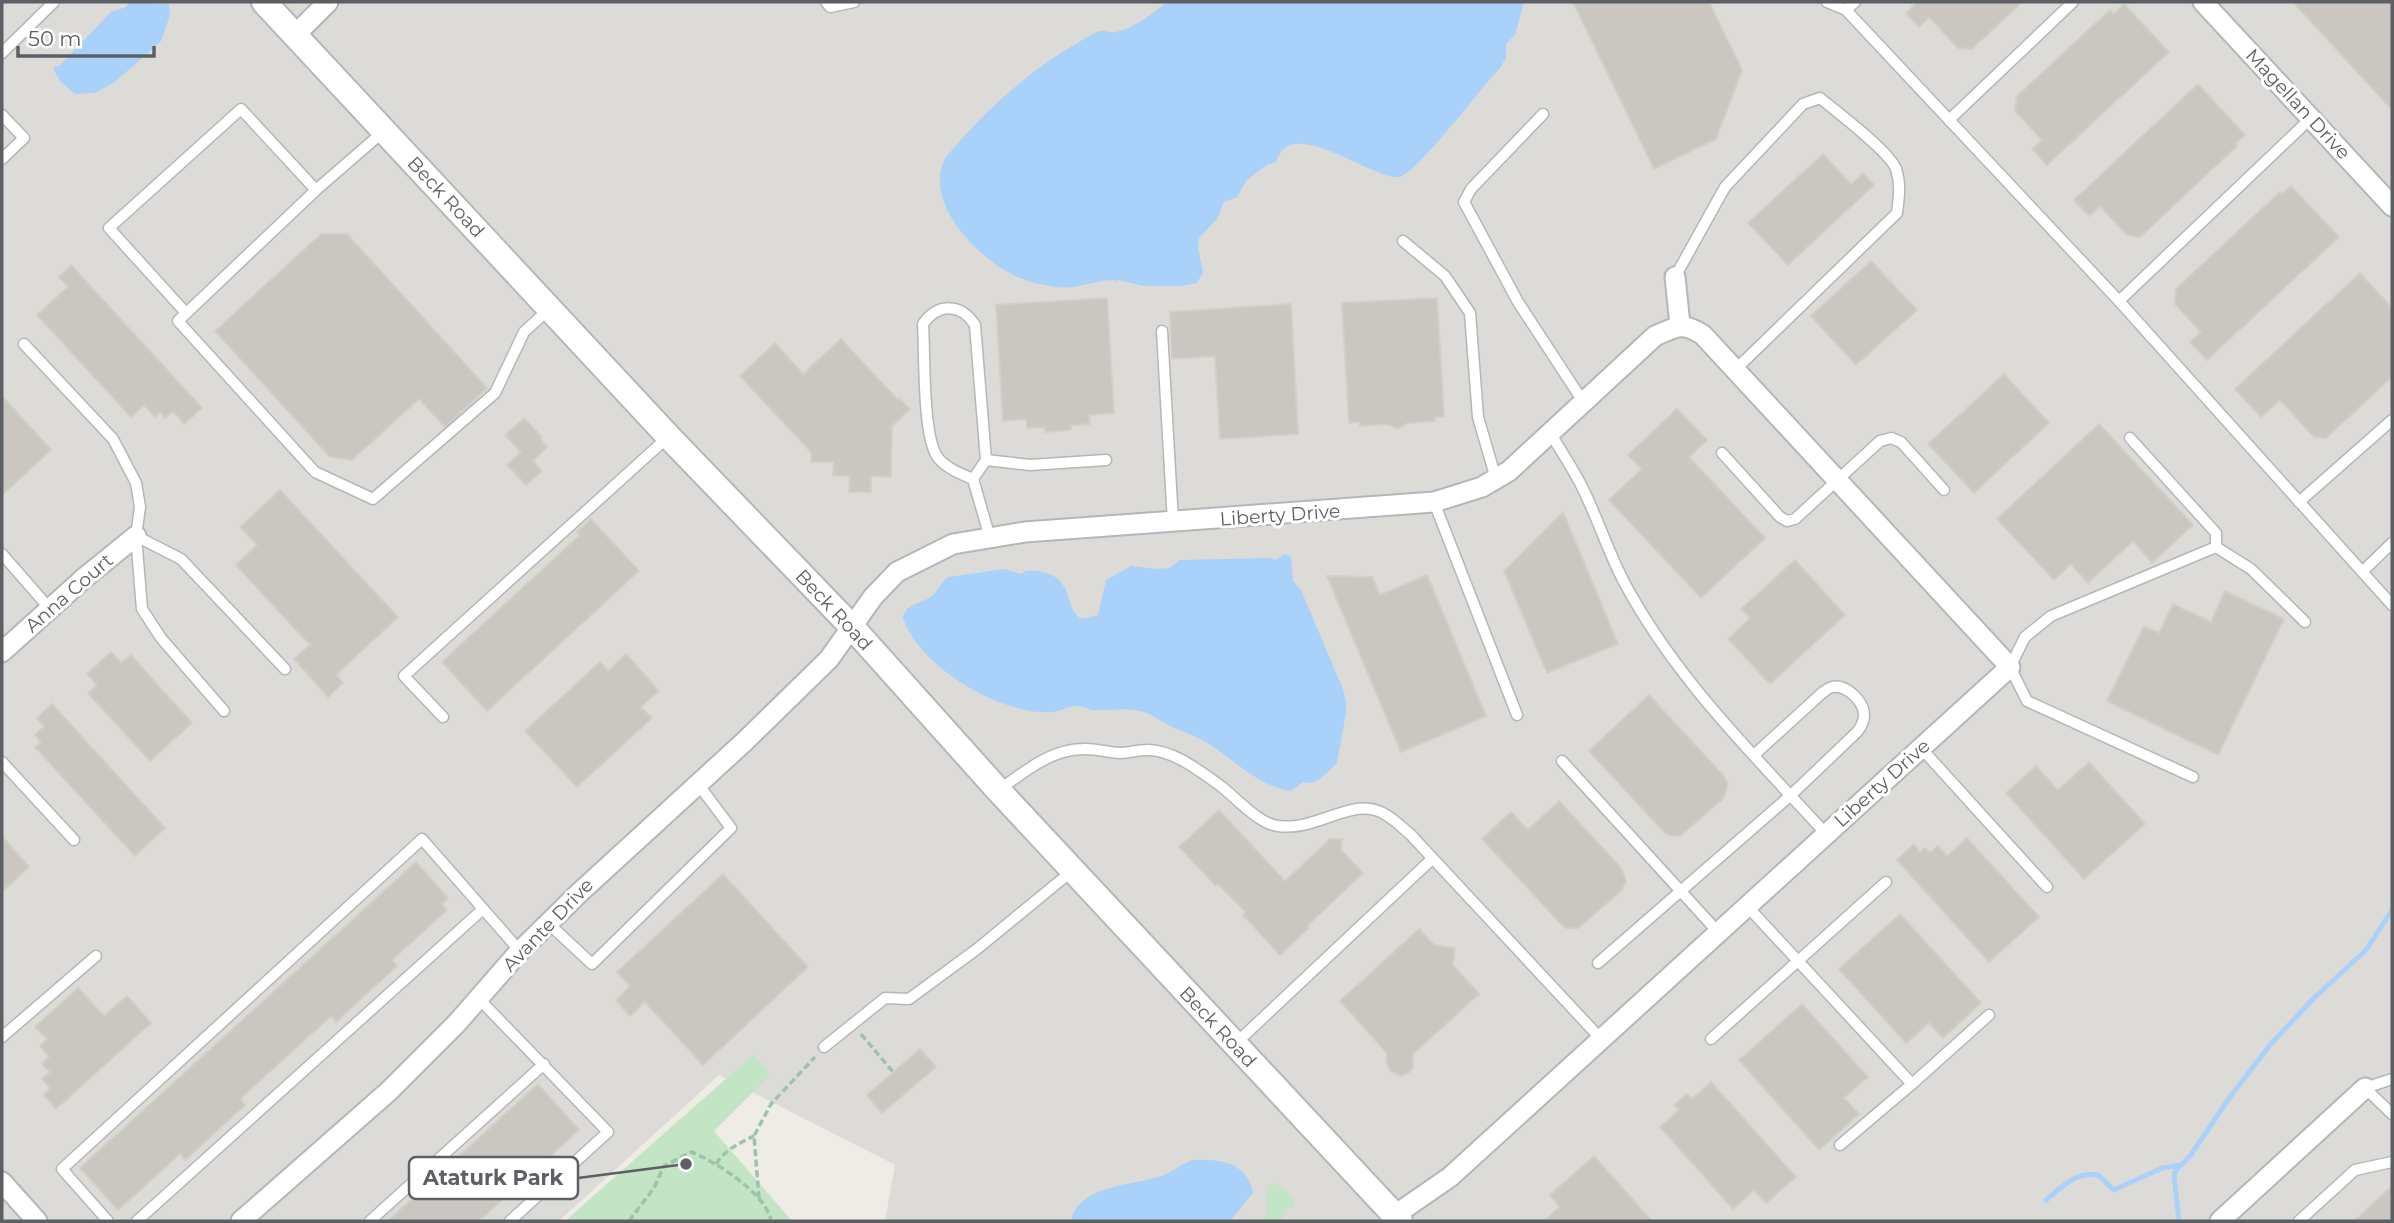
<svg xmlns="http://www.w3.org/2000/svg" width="2394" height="1223" viewBox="0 0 2394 1223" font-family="Montserrat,sans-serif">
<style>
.industrial{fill:#dddbd7}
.green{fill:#c3e4c5}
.water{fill:#a9d1f9}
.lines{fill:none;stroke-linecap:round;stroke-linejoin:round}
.stream{stroke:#a9d1f9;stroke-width:5}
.building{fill:#cac6c2;stroke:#d2cfc3;stroke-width:2}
.service-casing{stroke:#b5b6bb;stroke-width:13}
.minor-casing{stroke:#b5b6bb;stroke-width:23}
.tertiary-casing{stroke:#b5b6bb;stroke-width:28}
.path{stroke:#9cc4ab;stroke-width:3.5;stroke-dasharray:7 3.5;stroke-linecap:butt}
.service{stroke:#fff;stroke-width:10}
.minor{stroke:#fff;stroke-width:19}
.tertiary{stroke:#fff;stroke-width:24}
.labels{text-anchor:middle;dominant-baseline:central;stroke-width:6;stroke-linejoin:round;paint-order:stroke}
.street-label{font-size:19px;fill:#5c5f64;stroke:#fff}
.leader{fill:none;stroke:#5c5f64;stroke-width:2.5}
.callout-dot{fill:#5c5f64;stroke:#fff;stroke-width:2.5}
.callout{fill:#fff;stroke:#5c5f64;stroke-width:2.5}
.callout-label{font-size:21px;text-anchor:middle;font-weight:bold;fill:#5c5f64}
</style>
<rect width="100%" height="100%" fill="#eeece5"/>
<!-- industrial -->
<polygon class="industrial" points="2,2 2392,2 2392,1221 885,1221 895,1165 719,1075 559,1221 2,1221"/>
<!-- green -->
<g class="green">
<polygon points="754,1054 770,1075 714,1131 792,1221 565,1221"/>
<path d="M 1274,1183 C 1284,1187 1293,1195 1295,1206 L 1284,1209 L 1283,1221 L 1261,1221 C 1274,1211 1262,1199 1268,1186 Z"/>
</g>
<!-- water -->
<g class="water">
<polygon points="129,2 169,4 170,15 161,41 146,55 112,84 94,93 75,94 60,81 53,68 60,65 111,12 126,7"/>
<path d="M 1167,2 L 1524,2 L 1515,35 L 1506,44 L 1506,58 L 1500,68 C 1483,85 1417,174 1399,177 C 1374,181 1287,111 1276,163 L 1268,164 L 1247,180 L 1237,197 L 1224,202 L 1217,219 L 1199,238 L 1198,247 L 1203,272 L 1197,283 L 1180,286 L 1144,286 L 1118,280 L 1117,283 L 1115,280 C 1101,280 1087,285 1073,287 C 1060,289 1047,285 1035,283 C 991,274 918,205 946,157 C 988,107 1037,63 1095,33 C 1103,28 1108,33 1116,32 C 1136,27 1151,14 1167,2 Z"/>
<path d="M 1284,554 L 1291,557 L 1293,581 L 1301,590 L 1343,689 L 1346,702 L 1346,713 L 1337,763 L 1319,780 L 1311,783 L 1303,782 L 1291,791 C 1259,786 1235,761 1209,744 C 1197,736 1183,732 1170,726 C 1162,722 1155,717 1147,713 C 1128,706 1113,711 1094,710 C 1089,710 1084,706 1079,706 C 1070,705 1061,711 1053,712 C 1002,716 920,668 903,618 C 906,604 918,604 929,598 C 938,593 940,582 948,577 L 1005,569 L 1020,574 C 1026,570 1029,570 1037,571 C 1077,576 1063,610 1081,618 C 1085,619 1094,616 1098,615 L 1106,580 L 1131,566 L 1156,569 L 1169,568 L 1180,560 L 1269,558 L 1276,560 Z"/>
<path d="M 1192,1160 C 1219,1159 1247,1161 1253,1193 L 1230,1221 L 1071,1221 C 1079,1185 1130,1186 1158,1177 C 1170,1174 1180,1165 1192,1160 Z"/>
</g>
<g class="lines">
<!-- stream -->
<g class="stream">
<path d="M 2046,1200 C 2062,1187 2076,1171 2098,1175 L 2114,1190 L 2162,1168 L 2181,1165"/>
<polyline points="2179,1221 2174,1176 2176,1170 2190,1156 2230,1097 2270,1045 2313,999 2366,950 2392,910"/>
</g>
</g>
<!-- building -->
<g class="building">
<polygon points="1573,2 1709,2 1742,70 1716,139 1654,169"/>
<polygon points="1915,2 2022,2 1972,49 1958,48 1929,17 1919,27 1906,13 1916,3"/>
<polygon points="2293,2 2392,2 2392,110"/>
<polygon points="2124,4 2169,52 2047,165 2032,149 2042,140 2015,111 2017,96 2110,10 2114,14"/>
<polygon points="2198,84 2245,135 2235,144 2237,146 2140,237 2127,235 2100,206 2089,216 2074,200"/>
<polygon points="1823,154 1851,184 1863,173 1874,185 1788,265 1748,223"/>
<polygon points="2291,186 2339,237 2207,360 2190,342 2201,332 2175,304 2176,289 2280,192 2282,194"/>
<polygon points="321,234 347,234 487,388 445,427 419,399 352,460 330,457 215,331"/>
<polygon points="1871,261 1917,310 1856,365 1811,316"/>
<polygon points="71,265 202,408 184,424 173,411 165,418 160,412 155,417 144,405 131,417 37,315 68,287 59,277"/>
<polygon points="2360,273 2392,308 2392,377 2326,438 2314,437 2280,400 2261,417 2235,389"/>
<polygon points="1107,298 1114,413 1089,415 1090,424 1071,425 1071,430 1045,432 1045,427 1027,428 1026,419 1003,421 996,305"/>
<polygon points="1437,298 1444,417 1435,417 1435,421 1408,423 1398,429 1386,424 1360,426 1360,422 1349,423 1342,303"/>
<polygon points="1291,304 1298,434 1220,439 1215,356 1172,359 1170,312"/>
<polygon points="841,339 897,399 899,398 910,409 892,426 891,477 871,476 871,492 849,492 850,476 833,475 834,462 811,462 811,452 740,376 775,343 803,374"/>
<polygon points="2004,374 2049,423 1974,493 1928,444"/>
<polygon points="2,396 51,450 2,495"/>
<polygon points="1677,409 1707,440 1689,457 1765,538 1701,598 1609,500 1642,469 1628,455"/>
<polygon points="524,418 542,437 540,439 547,447 533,461 542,471 526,485 507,465 521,452 505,435"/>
<polygon points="2099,424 2193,525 2152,563 2133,541 2088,583 2071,564 2054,580 1997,519"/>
<polygon points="280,490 398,617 336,675 343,683 328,697 294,659 310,645 236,565 257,545 240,527"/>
<polygon points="1563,512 1618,644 1547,673 1504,571"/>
<polygon points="591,519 639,571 487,711 442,662 580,535 577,532"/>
<polygon points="1795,560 1845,615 1770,684 1728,639 1750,618 1741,609"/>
<polygon points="1427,575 1486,716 1401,752 1327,576 1372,577 1380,595"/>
<polygon points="2225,591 2284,619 2218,755 2107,701 2144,626 2159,633 2173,604 2211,622"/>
<polygon points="111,652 121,663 131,655 192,723 150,761 88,693 97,685 87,674"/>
<polygon points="626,654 659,691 641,707 652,718 577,787 525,731 600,662 608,671"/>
<polygon points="1649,695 1723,775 1728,784 1723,799 1680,836 1669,835 1663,831 1589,751"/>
<polygon points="52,704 165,828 135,856 35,747 41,742 35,735 44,726 37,718"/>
<polygon points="2089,762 2145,824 2084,879 2006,793 2036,766 2058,790"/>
<polygon points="1559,801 1621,868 1626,881 1621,891 1578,928 1566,928 1561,924 1482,839 1511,812 1528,830"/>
<polygon points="1219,810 1285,881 1330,839 1342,839 1341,850 1363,873 1307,926 1309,928 1280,955 1243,915 1246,912 1218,884 1216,886 1179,847"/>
<polygon points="2,836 29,867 2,892"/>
<polygon points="1967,838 2039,917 1989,962 1897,860 1914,844 1920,852 1925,848 1930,853 1938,846 1947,856"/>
<polygon points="416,862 448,898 442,904 447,910 392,960 397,966 336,1022 331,1016 240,1099 245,1105 185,1160 180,1154 118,1210 80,1168"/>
<polygon points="723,874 808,967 703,1065 645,1002 630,1016 616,1000 630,986 617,972"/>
<polygon points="1900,914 1981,1003 1943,1038 1929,1023 1906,1043 1839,969"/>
<polygon points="1419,929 1434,945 1455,948 1453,965 1479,994 1413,1054 1413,1067 1410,1072 1400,1076 1390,1071 1386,1061 1387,1053 1340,1001"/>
<polygon points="78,988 104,1016 127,996 151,1023 56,1109 44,1095 50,1088 42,1079 50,1072 42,1064 49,1057 40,1046 47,1039 35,1027"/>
<polygon points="1802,1004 1868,1077 1844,1098 1859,1114 1819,1150 1739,1060"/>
<polygon points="920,1049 936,1067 882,1113 867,1095"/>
<polygon points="1711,1082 1796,1177 1766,1203 1754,1190 1733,1209 1660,1127 1679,1110 1674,1105 1687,1094 1692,1099"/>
<polygon points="538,1084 579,1130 479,1221 388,1221"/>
<polygon points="1594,1156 1652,1221 1544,1221 1560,1207 1550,1195"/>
<polygon points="2392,1186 2392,1221 2354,1221"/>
</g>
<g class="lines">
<!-- service casing -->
<g class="service-casing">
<g id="service">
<polyline points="826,2 830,7 854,2"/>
<polyline points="1827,2 1846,10 2119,301 2392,605"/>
<polyline points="1846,10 1855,2"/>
<polyline points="2,53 54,2"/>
<polyline points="1543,114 1471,189 1464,202 1518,302 1584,403"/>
<polyline points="2,115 24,138 2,159"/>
<polyline points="1949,120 2073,2"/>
<polyline points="316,190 178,321 315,472 373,499 495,393 524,332 549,309"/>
<polyline points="1403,241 1445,276 1470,313 1478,417 1496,479"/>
<path d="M 1675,277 L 1725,187 L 1803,104 L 1820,98 C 1837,112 1890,152 1896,169 C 1901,184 1899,197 1897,213 L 1735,370"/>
<polyline points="2119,301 2311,118"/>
<polyline points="186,313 109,228 241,109 316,190 384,131"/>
<polyline points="1162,331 1173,522"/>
<polyline points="24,344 113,439 136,483 140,507 136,536 142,609 161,638 224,711"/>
<path d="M 1551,434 C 1562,453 1574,470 1583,489 C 1598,519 1608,552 1624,582 C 1675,678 1753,754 1826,834"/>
<polyline points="2130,438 2216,533 2216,547 2051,616 2025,637 2010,667 2027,701 2193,777"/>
<polyline points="1722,453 1780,517 1787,521 1795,519 1880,441 1891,438 1901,442 1944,490"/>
<polyline points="986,460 1030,465 1106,460"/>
<path d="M 973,479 L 986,460 L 975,325 C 961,303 938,303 923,324 C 925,352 922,441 939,459 C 948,469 961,474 973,479 L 990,538"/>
<polyline points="1434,502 1517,715"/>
<polyline points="2299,502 2392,420"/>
<polyline points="136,536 181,559 285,669"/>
<polyline points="2216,547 2251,569 2305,622"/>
<polyline points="2,554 50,609"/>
<polyline points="2363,571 2392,543"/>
<polyline points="443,717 404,676 668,437"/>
<polyline points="1921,748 2047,887"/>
<polyline points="1562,761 1718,932"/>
<polyline points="2,762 74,840"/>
<path d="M 999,790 C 1024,772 1051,749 1083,749 C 1095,748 1108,753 1120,753 C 1129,753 1138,750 1146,750 C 1173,749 1201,772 1222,787 C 1236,798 1259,824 1278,826 C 1314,831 1346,802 1375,810 C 1388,813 1400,826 1410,834 L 1601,1039"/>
<polyline points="1747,906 1912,1084 1989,1015"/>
<polyline points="548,923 592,964 731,828 698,784"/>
<path d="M 1598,963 L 1791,795 L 1857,732 C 1861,727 1864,722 1864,715 C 1864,702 1847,684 1832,687 C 1828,688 1825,691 1822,693 L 1754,755"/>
<polyline points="479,999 608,1132 510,1221"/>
<polyline points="2,1037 96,956"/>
<polyline points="1711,1039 1886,882"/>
<polyline points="1234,1045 1432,859"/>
<polyline points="824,1047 885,998 909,999 977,949 1072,871"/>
<polyline points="2392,1079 2365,1088 2392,1114"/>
<polyline points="1840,1145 1912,1084"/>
<polyline points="108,1221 62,1169 422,839 520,951"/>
<polyline points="137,1221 483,909"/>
<polyline points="370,1221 544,1064"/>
<polyline points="2299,1221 2355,1170 2392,1162"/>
</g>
</g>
<!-- minor casing -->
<g class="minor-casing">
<g id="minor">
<polyline points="2203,2 2392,206"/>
<polyline points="295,35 328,2"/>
<polyline points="1675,277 1680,325"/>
<polyline points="2,652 83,579 136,536"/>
<polyline points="2,1182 37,1221"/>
<path d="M 241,1221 L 389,1091 L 457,1023 L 518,953 L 578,894 L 744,742 L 829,659 L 873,597 L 897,572 L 953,544 L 1025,532 L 1434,502 L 1482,487 L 1509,471 L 1655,336 C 1676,327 1682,321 1703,335 L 2010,667 L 1450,1177 L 1395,1215"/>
<polyline points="2220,1221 2365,1088"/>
</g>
</g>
<!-- tertiary casing -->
<g class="tertiary-casing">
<polyline id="tertiary" points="264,2 669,437 852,627 998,790 1400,1221"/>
</g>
<!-- path -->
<g class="path">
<polyline points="861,1034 893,1072"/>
<path d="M 716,1164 C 726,1149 738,1144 754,1136"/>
<polyline points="759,1198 754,1136 771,1104 815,1057"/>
<path d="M 629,1221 L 654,1188 L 664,1166 L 691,1152 C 715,1161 767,1194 771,1221"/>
</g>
<!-- service -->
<use href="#service" class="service"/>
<!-- minor -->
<use href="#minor" class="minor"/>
<!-- tertiary -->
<use href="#tertiary" class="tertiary"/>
</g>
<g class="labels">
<!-- street labels -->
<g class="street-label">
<text transform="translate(2298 104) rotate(47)">Magellan Drive</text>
<text transform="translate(446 197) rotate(47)">Beck Road</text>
<text transform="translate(1280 515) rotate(-4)">Liberty Drive</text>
<text transform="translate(69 593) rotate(-41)">Anna Court</text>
<text transform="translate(834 610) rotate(47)">Beck Road</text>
<text transform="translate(1882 783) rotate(-42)">Liberty Drive</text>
<text transform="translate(548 925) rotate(-46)">Avante Drive</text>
<text transform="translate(1218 1027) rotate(47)">Beck Road</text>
</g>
</g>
<!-- callouts -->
<path class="leader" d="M686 1164L578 1178"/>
<circle class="callout-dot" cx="686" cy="1164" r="7"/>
<rect class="callout" x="409" y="1157" width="169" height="42" rx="7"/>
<g class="callout-label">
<text x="493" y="1185">Ataturk Park</text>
</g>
<!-- border -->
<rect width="2394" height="1223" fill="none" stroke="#5c5f64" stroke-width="7"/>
<!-- scale -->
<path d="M18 46v10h136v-10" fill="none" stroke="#5c5f64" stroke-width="3.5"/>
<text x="28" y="46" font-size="21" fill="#5c5f64" stroke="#ffffff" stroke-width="5" paint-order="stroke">50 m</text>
</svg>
